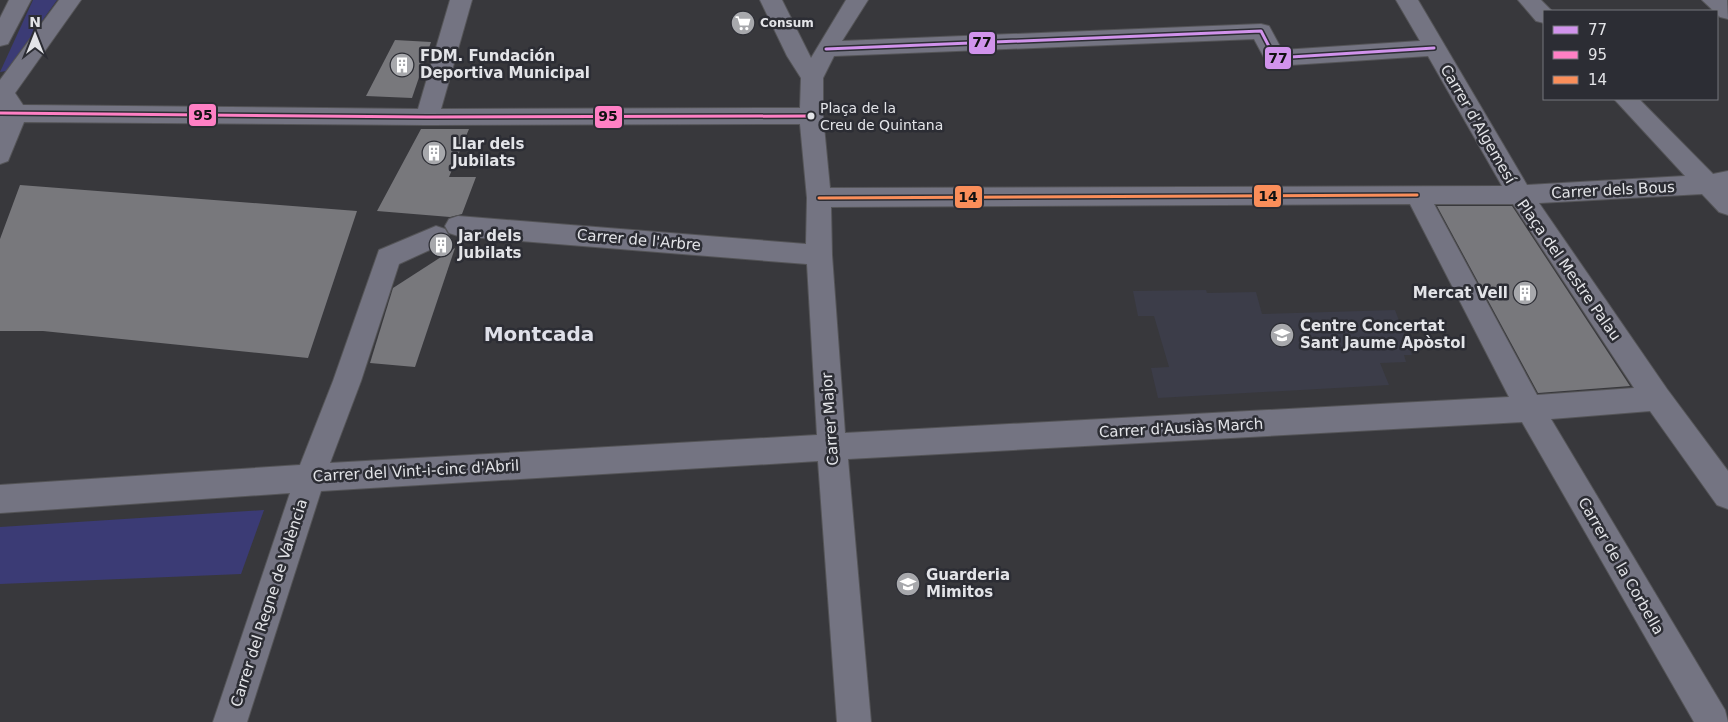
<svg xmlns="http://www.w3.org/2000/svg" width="1728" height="722" viewBox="0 0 1728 722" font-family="'DejaVu Sans',sans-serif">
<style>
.built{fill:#3c3d49}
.green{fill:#3b3b75}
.building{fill:#78787c}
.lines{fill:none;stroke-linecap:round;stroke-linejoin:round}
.minor-casing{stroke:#545457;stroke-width:2}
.minor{fill:#747482;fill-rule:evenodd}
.bus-1-casing{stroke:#2c2d34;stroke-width:6}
.bus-2-casing{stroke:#2c2d34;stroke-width:6}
.bus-3-casing{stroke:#2c2d34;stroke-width:6}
.bus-1{stroke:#d193ec;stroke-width:3}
.bus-2{stroke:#ff80c5;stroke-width:3}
.bus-3{stroke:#fa8e5a;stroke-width:3}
.bus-dot{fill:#e3e4e8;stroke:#2c2d34;stroke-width:2}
.labels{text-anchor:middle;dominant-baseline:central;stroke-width:5;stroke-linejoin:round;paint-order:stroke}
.far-poi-label{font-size:12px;font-weight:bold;fill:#e3e4e8;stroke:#2c2d34;text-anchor:start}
.bus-label{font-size:14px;fill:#e3e4e8;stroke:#2c2d34;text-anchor:start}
.poi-label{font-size:15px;font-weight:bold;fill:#e3e4e8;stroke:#2c2d34;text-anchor:start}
.street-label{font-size:15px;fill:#e3e4e8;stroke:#2c2d34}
.district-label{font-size:20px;font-weight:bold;fill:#dfe0e9;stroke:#2c2d34}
.line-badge{stroke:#2c2d34;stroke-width:2}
.pale-badge-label{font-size:14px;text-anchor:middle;font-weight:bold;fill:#111}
</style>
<rect width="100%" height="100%" fill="#38383c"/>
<!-- built -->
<polygon class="built" points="1206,290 1207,293 1256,292 1262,314 1395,310 1412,355 1404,355 1406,362 1380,363 1389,385 1158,398 1151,368 1169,367 1154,316 1138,316 1133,291"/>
<!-- green -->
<g class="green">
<polygon points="33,0 57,0 6,71 0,72"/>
<polygon points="264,510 241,574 0,584 0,527"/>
</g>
<!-- building -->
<g class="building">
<polygon points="395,40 431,42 412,98 366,96"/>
<polygon points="421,129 469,129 449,177 476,177 462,214 450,217 377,211"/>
<polygon points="20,185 357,211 308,358 43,331 0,331 0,239"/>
<polygon points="1437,206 1512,206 1630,386 1538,393"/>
<polygon points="455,248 415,367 370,363 393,288"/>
</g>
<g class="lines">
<!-- minor casing -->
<g class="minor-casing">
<g id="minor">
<polygon points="9,0 31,0 8,44 0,46 0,18"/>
<path d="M 59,0 L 81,0 L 15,93 L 23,105 L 418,109 L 450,0 L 472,0 L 441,109 L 800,108 L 801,78 L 787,56 L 760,0 L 782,0 L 811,58 L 846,0 L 868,0 L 842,41 L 1261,24 L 1269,26 L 1282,50 L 1420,41 L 1396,0 L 1418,0 L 1527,185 L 1685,176 L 1614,99 L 1639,99 L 1713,174 L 1728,171 L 1728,215 L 1719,212 L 1702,194 L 1539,203 L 1667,389 L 1728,471 L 1728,509 L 1717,505 L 1650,411 L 1551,419 L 1725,710 L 1728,722 L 1694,722 L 1522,422 L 848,459 L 871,722 L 837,722 L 818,461 L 321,491 L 247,722 L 213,722 L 290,493 L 0,513 L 0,485 L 300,465 L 333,381 L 379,250 L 436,226 L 445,229 L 449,236 L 445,243 L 399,264 L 361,381 L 330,463 L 817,435 L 807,264 L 458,236 L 449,233 L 445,226 L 449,219 L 458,216 L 806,244 L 807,198 L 800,124 L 427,125 L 24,122 L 8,161 L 0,164 L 0,80 ZM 1254,39 L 1267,63 L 1275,66 L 1428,56 L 1502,186 L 830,188 L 823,116 L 823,78 L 834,56 ZM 1410,204 L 1509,397 L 845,433 L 832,255 L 831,207 ZM 1434,204 L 1513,204 L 1634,388 L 1537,395 Z"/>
<polygon points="1518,0 1541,0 1552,11 1544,11 1544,23 1536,21"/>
<polygon points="1702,0 1727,0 1728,19 1720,17"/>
</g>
</g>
<!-- minor -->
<use href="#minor" class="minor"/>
<!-- bus-1 casing -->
<g class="bus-1-casing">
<polyline id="bus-1" points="826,49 1261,31 1275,58 1434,48"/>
</g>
<!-- bus-2 casing -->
<g class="bus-2-casing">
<polyline id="bus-2" points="0,113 427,117 811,116"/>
</g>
<!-- bus-3 casing -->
<g class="bus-3-casing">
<polyline id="bus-3" points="819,198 1417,195"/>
</g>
<!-- bus-1 -->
<use href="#bus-1" class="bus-1"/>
<!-- bus-2 -->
<use href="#bus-2" class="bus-2"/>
<!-- bus-3 -->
<use href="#bus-3" class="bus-3"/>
</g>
<!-- icons -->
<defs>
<g id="supermarket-disc" transform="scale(1.25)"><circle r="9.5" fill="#a7a8ac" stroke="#2c2d34"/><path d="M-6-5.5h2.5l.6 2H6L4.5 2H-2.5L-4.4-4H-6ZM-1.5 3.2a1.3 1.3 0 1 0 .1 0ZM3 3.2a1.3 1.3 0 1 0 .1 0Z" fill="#fff"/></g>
<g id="building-disc" transform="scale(1.25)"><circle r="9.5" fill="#a7a8ac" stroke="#2c2d34"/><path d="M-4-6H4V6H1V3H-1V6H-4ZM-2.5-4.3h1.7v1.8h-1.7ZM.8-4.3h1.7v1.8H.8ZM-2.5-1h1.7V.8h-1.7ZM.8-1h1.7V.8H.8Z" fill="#fff"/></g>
<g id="university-disc" transform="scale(1.25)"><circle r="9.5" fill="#a7a8ac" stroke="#2c2d34"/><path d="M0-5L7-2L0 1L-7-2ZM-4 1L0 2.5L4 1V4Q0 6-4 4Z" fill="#fff"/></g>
<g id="school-disc" transform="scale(1.25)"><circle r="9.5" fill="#a7a8ac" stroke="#2c2d34"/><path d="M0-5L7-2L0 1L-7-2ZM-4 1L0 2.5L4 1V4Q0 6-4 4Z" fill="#fff"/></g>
</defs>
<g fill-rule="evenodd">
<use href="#supermarket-disc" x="743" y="23"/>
<use href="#building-disc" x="402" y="65"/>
<use href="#building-disc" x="434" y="153"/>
<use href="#building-disc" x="441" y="245"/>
<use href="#building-disc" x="1525" y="293"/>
<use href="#university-disc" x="1282" y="335"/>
<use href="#school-disc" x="908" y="584"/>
</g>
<!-- markers -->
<circle class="bus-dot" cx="811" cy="116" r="4.5"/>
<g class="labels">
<!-- far-poi labels -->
<g class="far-poi-label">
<text x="760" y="23">Consum</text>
</g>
<!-- bus labels -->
<g class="bus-label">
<text x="820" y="108">Plaça de la<tspan x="820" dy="17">Creu de Quintana</tspan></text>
</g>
<!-- poi labels -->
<g class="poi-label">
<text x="420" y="56">FDM. Fundación<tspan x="420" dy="17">Deportiva Municipal</tspan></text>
<text x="452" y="144">Llar dels<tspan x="452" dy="17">Jubilats</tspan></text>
<text x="458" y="236">Jar dels<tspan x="458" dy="17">Jubilats</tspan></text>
<text x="1508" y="293" text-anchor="end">Mercat Vell</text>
<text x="1300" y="326">Centre Concertat<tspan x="1300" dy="17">Sant Jaume Apòstol</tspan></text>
<text x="926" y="575">Guarderia<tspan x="926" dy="17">Mimitos</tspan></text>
</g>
<!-- street labels -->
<g class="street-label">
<text transform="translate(1478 124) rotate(60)">Carrer d'Algemesí</text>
<text transform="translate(1613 190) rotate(-3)">Carrer dels Bous</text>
<text transform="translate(639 240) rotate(5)">Carrer de l'Arbre</text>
<text transform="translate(1569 270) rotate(55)">Plaça del Mestre Palau</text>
<text transform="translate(830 419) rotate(-94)">Carrer Major</text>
<text transform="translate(1181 428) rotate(-3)">Carrer d'Ausiàs March</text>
<text transform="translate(416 471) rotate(-3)">Carrer del Vint-i-cinc d'Abril</text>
<text transform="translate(1621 566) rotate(60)">Carrer de la Corbella</text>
<text transform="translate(269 603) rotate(-72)">Carrer del Regne de València</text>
</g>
<!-- district labels -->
<g class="district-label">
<text x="539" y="334">Montcada</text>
</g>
</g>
<g class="line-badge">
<rect x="968" y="31" width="28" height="24" rx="5" fill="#d193ec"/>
<rect x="1264" y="46" width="28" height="24" rx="5" fill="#d193ec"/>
<rect x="188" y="103" width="29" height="24" rx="5" fill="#ff80c5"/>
<rect x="594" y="105" width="29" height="24" rx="5" fill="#ff80c5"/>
<rect x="1253" y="184" width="29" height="24" rx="5" fill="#fa8e5a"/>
<rect x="954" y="185" width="29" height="24" rx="5" fill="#fa8e5a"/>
</g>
<g class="pale-badge-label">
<text x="982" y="47">77</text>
<text x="1278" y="63">77</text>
<text x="203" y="120">95</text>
<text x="608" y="121">95</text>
<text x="1268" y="201">14</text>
<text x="968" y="202">14</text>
</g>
<!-- legend -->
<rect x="1543" y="10" width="175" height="90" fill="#2c2d34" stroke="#75767c"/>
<rect x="1553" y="26" width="25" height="8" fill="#d193ec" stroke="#75767c"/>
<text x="1588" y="35" font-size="15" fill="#e3e4e8">77</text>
<rect x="1553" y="51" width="25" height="8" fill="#ff80c5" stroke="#75767c"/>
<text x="1588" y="60" font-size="15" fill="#e3e4e8">95</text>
<rect x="1553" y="76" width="25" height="8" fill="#fa8e5a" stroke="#75767c"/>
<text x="1588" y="85" font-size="15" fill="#e3e4e8">14</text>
<!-- north arrow -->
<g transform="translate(35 35)" stroke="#2c2d34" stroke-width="4" paint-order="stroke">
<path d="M0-4L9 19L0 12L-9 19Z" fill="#e3e4e8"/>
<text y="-8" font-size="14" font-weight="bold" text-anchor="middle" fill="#e3e4e8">N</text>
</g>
</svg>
